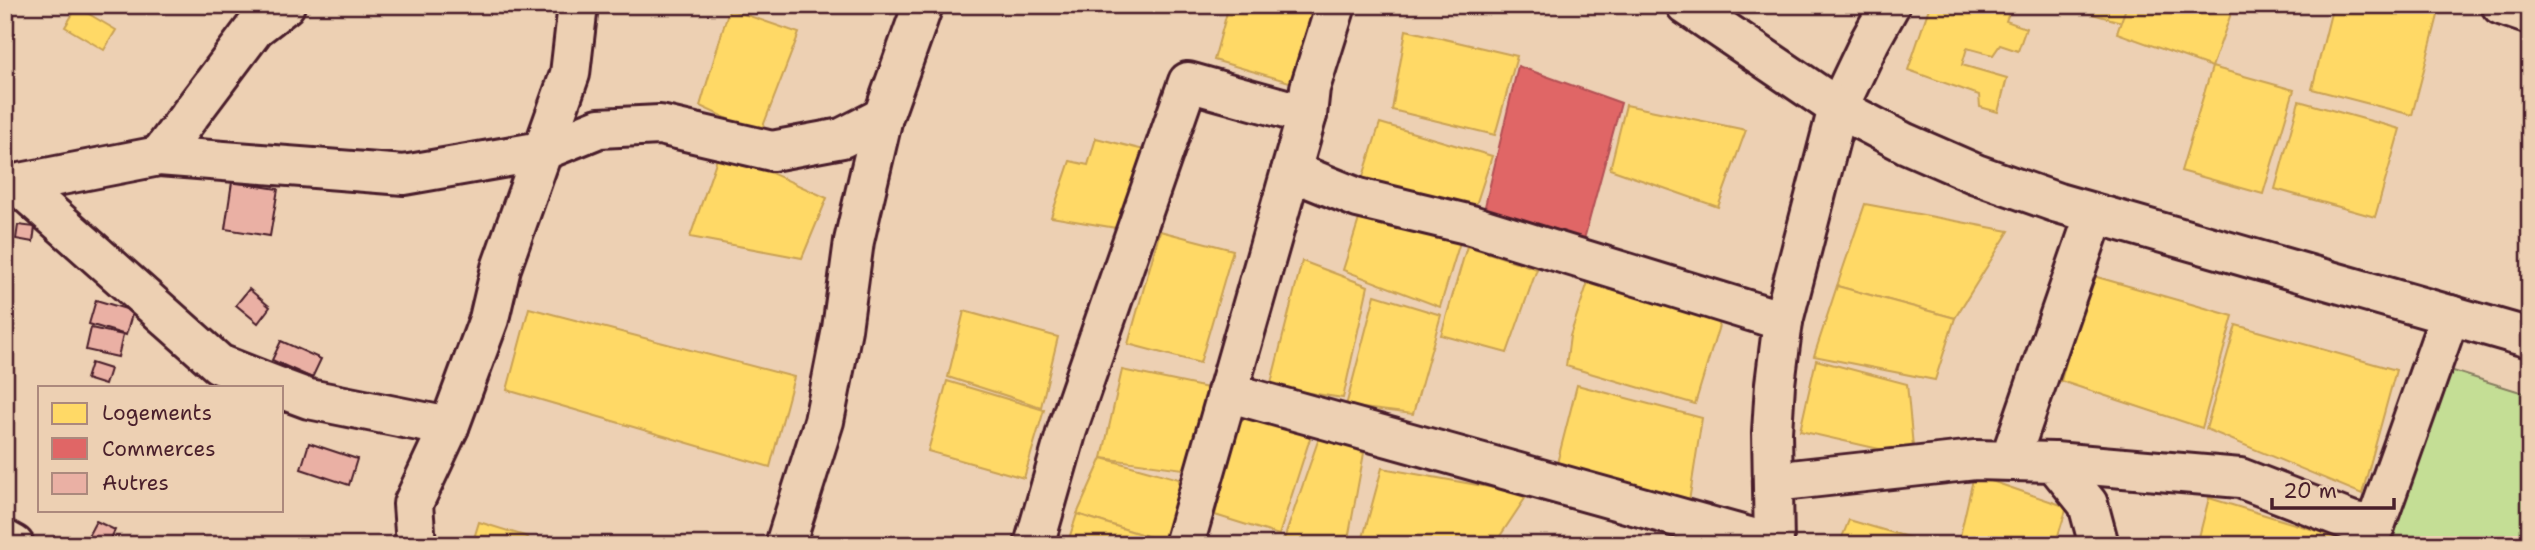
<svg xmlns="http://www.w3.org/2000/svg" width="2535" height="550" viewBox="0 0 2535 550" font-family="'Shantell Sans',sans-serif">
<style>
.green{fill:#c4de95;stroke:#877e60;stroke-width:2}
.homes{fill:#ffd966;stroke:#c9a154;stroke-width:2}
.shops{fill:#e06666;stroke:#b35154;stroke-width:2}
.building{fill:#eab0a4;stroke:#4a1f2b;stroke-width:2}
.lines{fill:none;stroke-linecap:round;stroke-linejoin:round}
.minor-casing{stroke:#4a1f2b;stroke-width:44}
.secondary-casing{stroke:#4a1f2b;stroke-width:44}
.minor{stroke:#edd0b3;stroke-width:38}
.secondary{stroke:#edd0b3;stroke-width:38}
</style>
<rect width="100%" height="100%" fill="#edd0b3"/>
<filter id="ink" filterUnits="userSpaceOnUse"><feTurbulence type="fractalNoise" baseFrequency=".0143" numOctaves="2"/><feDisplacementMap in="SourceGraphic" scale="14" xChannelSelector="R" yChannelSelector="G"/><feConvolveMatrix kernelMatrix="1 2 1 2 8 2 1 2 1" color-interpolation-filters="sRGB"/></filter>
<g filter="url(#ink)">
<!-- green -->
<polygon class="green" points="2437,366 2530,395 2530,545 2392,545"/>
<!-- homes -->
<g class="homes">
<polygon points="1229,5 1334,5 1310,88 1214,60"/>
<polygon points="1930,5 2012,5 2006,21 2026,28 2018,51 2000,45 1993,55 1967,48 1962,65 2007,78 1998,112 1980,107 1979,95 1908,70"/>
<polygon points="2060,5 2130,5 2125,23"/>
<polygon points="2127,5 2234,5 2212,67 2117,33"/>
<polygon points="2333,5 2430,5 2440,8 2412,115 2312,89"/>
<polygon points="77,7 116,30 104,50 65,27"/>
<polygon points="729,9 799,33 760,134 700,106"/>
<polygon points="1406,30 1517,56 1495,135 1392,110"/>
<polygon points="2212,67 2294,90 2263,194 2181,171"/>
<polygon points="2299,101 2400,129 2375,217 2275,189"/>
<polygon points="1626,105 1746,130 1718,207 1610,169"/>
<polygon points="1380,123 1492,156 1473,214 1361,183"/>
<polygon points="1096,138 1152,152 1128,230 1051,217 1070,161 1088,165"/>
<polygon points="720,150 827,198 802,258 690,237"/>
<polygon points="1865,204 2009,231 1955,318 1837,286"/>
<polygon points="1361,213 1460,242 1440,307 1343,270"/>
<polygon points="1160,231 1233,250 1200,363 1128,344"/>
<polygon points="1467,246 1537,269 1507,353 1441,335"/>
<polygon points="1302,261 1368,286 1343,398 1270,387"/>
<polygon points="1591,273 1722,316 1695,404 1566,366 1570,336"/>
<polygon points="2090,275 2233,316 2202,428 2061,381"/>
<polygon points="1837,286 1955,318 1935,380 1814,356"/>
<polygon points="1375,295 1441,315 1413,414 1346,406"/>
<polygon points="529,308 794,377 770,467 507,390"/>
<polygon points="964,311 1058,337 1041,407 948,377"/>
<polygon points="2236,325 2396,370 2362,494 2206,429"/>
<polygon points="1816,360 1907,384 1914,457 1800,431"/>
<polygon points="1122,370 1227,392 1205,472 1102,458"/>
<polygon points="947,381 1044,410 1024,478 928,451"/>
<polygon points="1577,385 1702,418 1688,508 1556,467"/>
<polygon points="1240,409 1313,429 1279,535 1215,515"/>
<polygon points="1313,429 1364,453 1347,545 1282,545 1319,438"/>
<polygon points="1102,458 1179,479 1183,545 1175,545 1077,514"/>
<polygon points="1382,468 1528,494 1494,545 1361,545"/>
<polygon points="1974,475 2067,507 2055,545 1958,545"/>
<polygon points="2209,498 2354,542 2353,545 2197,545"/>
<polygon points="1077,514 1175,545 1067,545"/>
<polygon points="1849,520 1935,545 1839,545"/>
<polygon points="479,522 528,537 526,545 472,545"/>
</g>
<!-- shops -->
<polygon class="shops" points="1518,66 1621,103 1583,243 1482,219"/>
<!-- building -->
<g class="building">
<polygon points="232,182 278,189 270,236 225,229"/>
<polygon points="18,225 35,227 33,242 16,239"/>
<polygon points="249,289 270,307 258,323 236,305"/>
<polygon points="96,300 133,311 126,335 89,324"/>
<polygon points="91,328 123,335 118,357 86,350"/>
<polygon points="281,341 321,359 312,378 272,360"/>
<polygon points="91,363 110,369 105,385 86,379"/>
<polygon points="309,443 357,459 349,485 301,469"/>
<polygon points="96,521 115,530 108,545 102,545 87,538"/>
</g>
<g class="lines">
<!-- minor casing -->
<g class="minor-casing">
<g id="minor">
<polyline points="2501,5 2530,15"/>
<polyline points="159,156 255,28 285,5"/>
<polyline points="1291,171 1358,198 1471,225 1783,321"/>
<polyline points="17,184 219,364 278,387"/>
<polyline points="5,186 159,156 404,175 542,151 599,128 660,125 772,151 842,138 883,117"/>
<polyline points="282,389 309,399 449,427"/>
<polyline points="1227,392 1774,544"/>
<polyline points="2010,459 2095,214"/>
<polyline points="2054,462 2240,478 2351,521 2375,526 2450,315"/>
<polyline points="1773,482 1975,460 2054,462 2088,504 2099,545"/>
<polyline points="5,540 14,545"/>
<polyline points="416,545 413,504 449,427 489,319 501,268 570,74 578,5"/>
<polyline points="785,545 824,421 842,329 854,241 883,117 923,5"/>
<polyline points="1034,545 1067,430 1188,82 1307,115"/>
<polyline points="1184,545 1307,115 1310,88 1336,5"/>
<polyline points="1774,545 1772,432 1775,384 1783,321 1838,108 1870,41 1890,5"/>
</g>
</g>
<!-- secondary casing -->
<g class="secondary-casing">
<polyline id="secondary" points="1686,5 1838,108 1905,143 1976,174 2058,203 2530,338"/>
</g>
<!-- minor -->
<use href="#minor" class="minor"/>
<!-- secondary -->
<use href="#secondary" class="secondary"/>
</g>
</g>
<!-- margin -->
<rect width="2535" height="550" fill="none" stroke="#edd0b3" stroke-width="28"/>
<rect x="14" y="14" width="2507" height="522" fill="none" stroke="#4a1f2b" stroke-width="2.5" filter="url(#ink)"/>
<!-- legend -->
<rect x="38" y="386" width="245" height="126" fill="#edd0b3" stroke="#ac897d" stroke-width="2"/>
<rect x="52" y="403" width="35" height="21" fill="#ffd966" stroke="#ac897d" stroke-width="2"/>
<text x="102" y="420" font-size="21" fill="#4a1f2b">Logements</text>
<rect x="52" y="438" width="35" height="21" fill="#e06666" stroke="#ac897d" stroke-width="2"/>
<text x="102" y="456" font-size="21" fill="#4a1f2b">Commerces</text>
<rect x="52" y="473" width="35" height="21" fill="#eab0a4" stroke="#ac897d" stroke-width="2"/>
<text x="102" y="490" font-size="21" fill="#4a1f2b">Autres</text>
<!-- scale -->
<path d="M2272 498v10h122v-10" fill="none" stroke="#4a1f2b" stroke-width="3.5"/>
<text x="2283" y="498" font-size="21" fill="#4a1f2b" stroke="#edd0b3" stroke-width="5" paint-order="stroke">20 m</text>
</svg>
